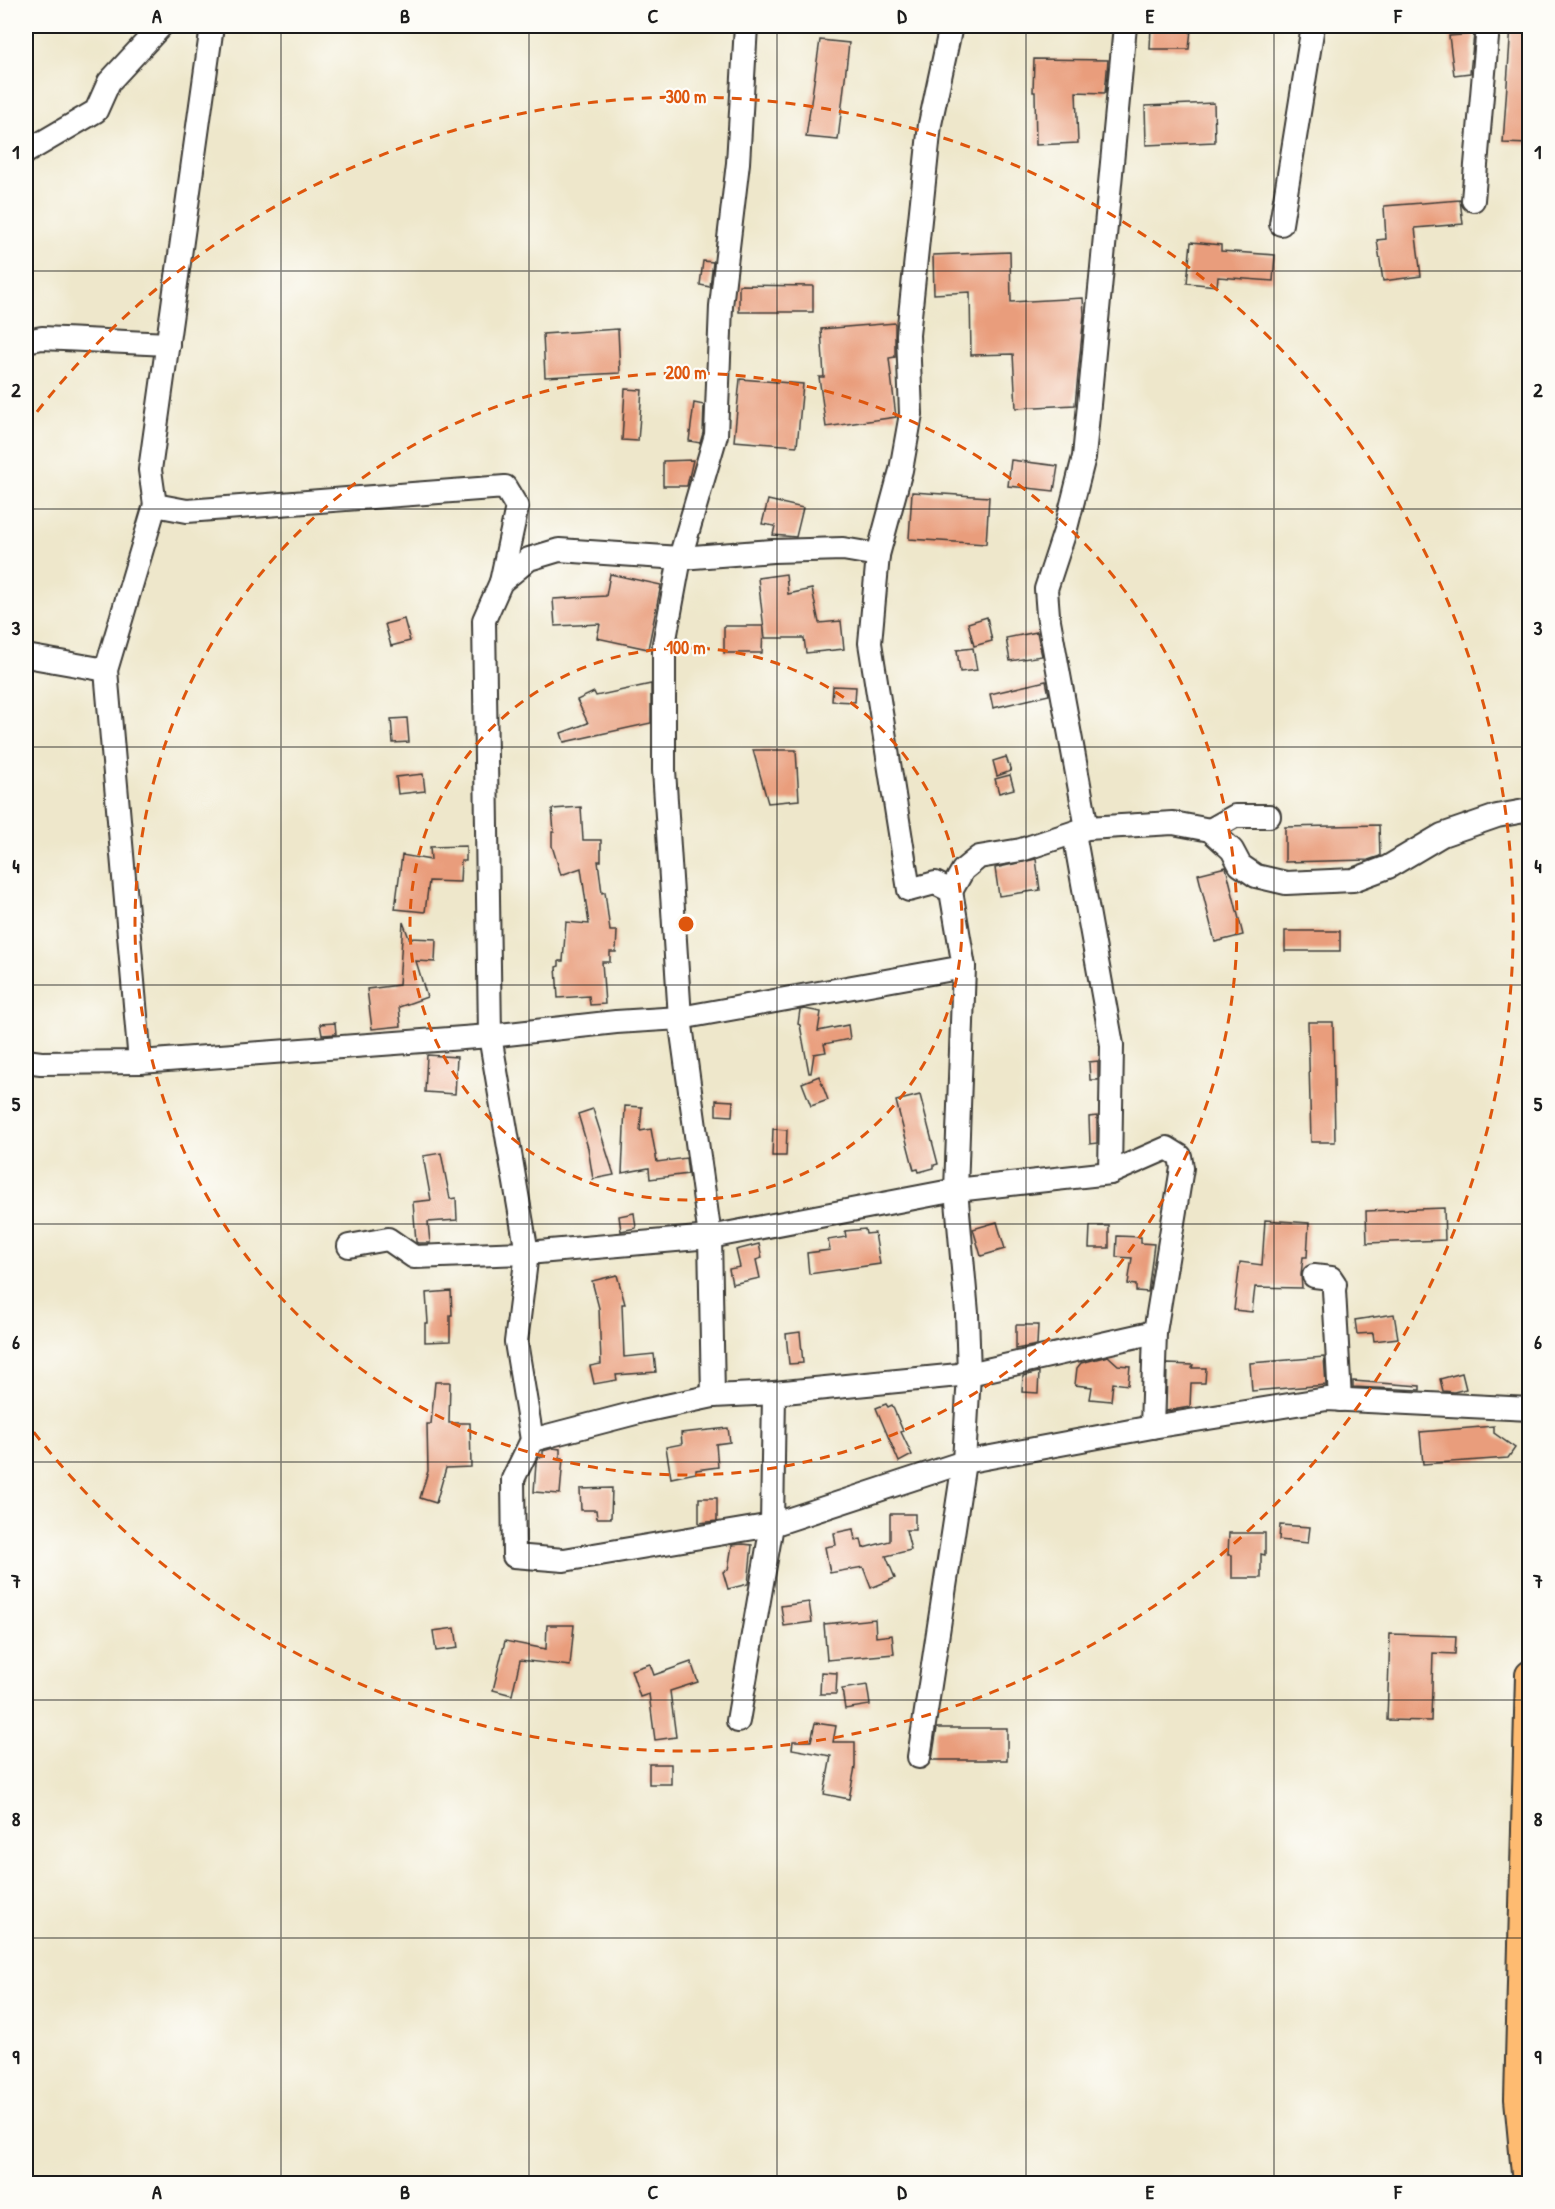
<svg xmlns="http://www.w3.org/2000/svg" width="1555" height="2209" viewBox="0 0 1555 2209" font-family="'Patrick Hand',sans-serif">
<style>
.building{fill:#e99d7c}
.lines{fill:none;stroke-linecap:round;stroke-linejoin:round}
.minor-casing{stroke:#3c3a36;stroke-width:26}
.major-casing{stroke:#3c3a36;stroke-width:32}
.minor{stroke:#fff;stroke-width:22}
.major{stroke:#febb71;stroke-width:28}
.grid{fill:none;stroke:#1c1c1c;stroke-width:1.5;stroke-opacity:0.55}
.ring{fill:none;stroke:#de560d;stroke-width:3;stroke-dasharray:10 8}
.centre{fill:#de560d;stroke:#fdfcf7;stroke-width:3}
.ring-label{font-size:18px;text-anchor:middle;font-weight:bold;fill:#de560d;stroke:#fdfcf7;stroke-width:4.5;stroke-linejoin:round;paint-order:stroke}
.neatline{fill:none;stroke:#1c1c1c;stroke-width:2}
.grid-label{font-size:20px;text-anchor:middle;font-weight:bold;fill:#1c1c1c}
</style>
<rect width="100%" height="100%" fill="#fdfcf7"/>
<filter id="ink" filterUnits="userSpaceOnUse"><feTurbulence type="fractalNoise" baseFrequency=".0167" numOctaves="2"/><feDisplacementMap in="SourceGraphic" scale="12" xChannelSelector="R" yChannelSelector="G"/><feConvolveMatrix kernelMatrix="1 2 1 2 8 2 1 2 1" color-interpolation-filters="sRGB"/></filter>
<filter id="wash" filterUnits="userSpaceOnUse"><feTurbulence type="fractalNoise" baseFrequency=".008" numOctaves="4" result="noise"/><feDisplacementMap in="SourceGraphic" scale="24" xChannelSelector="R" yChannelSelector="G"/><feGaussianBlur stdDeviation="1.35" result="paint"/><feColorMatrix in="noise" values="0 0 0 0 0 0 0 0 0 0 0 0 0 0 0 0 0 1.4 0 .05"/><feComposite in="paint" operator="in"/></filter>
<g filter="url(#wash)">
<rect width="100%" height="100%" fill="#eee7cb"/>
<g id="blocks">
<!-- building -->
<g class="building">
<polygon points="1151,26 1178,26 1178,28 1191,29 1189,49 1150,49"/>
<polygon points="1511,26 1530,26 1530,144 1503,143"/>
<polygon points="1474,34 1470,73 1454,75 1449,36"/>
<polygon points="820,40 849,43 838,140 806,137"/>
<polygon points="1034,59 1108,60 1105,93 1076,92 1078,143 1036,145 1035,92 1033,92"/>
<polygon points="1214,103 1215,142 1146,145 1145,106"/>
<polygon points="1460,200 1463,224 1415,228 1421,276 1383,281 1377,240 1386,239 1384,206"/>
<polygon points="1191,242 1221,245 1221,251 1275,255 1273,281 1218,277 1217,286 1187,283"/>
<polygon points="1010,252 1011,302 1083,298 1084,314 1075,405 1016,408 1013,354 971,355 970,292 934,294 933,255"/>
<polygon points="703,261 713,262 710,287 700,285"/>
<polygon points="739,285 813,286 813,312 739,312"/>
<polygon points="895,323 895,357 889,358 896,417 826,427 819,377 824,377 821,329"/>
<polygon points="618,329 620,373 545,377 543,334"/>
<polygon points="740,379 803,384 797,446 734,441"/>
<polygon points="625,389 642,390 638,441 622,440"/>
<polygon points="694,403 704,405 703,433 700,443 689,441"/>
<polygon points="693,460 687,486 663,486 663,461"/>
<polygon points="1011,460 1058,466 1054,491 1008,486"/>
<polygon points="912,492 989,497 986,544 909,539"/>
<polygon points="768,500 803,508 796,537 773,535 775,526 762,524"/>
<polygon points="610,574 661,585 648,649 597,638 600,624 555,626 553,599 606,596"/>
<polygon points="786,574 788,594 812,589 819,623 841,621 844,649 806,653 804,638 765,638 758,578"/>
<polygon points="987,617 992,641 974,646 968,623"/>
<polygon points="404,619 410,641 391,646 385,624"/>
<polygon points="724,626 763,626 762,653 724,653"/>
<polygon points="1037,632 1042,656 1010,661 1006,638"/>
<polygon points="973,648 977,670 960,672 957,650"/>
<polygon points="1046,681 1049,695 993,708 990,694"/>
<polygon points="651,684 651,723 564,742 561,733 588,723 577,700 594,692 596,696"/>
<polygon points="833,686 856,687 855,702 832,701"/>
<polygon points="407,718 409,742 393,743 391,719"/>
<polygon points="753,750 796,750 799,800 768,803"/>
<polygon points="1006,757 1011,771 997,776 993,761"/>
<polygon points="423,774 425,791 398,794 396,777"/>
<polygon points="1010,775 1014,789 999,793 995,779"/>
<polygon points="581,807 583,840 601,840 601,861 598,861 602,893 605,892 610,931 617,931 616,952 610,952 610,962 602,962 605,1004 590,1005 589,996 558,998 556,967 559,966 559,961 563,961 566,922 589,924 581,868 561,875 552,846 552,832 554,832 552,809"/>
<polygon points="1379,825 1380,856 1368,860 1285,862 1285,827"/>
<polygon points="466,846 466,861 461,861 460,882 429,881 425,912 395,909 402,855 431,860 430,847"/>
<polygon points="1036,859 1040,890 999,896 995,868"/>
<polygon points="1226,867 1243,935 1215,942 1198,874"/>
<polygon points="403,922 409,938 436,939 435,962 416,961 427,997 399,1007 401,1026 372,1029 367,989 399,985"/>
<rect x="1285" y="931" width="55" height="20"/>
<polygon points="805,1009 821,1012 818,1031 848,1025 850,1039 824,1044 826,1052 814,1054 811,1073 809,1073 800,1025 798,1024 800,1010"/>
<polygon points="1308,1022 1333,1022 1335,1142 1311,1142"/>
<polygon points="335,1023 336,1034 322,1035 320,1024"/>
<polygon points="427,1055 457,1057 455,1094 425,1092"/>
<polygon points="1098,1061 1098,1080 1090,1080 1089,1062"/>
<polygon points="819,1076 828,1100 811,1106 802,1083"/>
<polygon points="920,1095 938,1164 934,1165 934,1168 919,1172 918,1169 914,1170 896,1101"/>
<polygon points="716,1100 733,1101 732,1116 716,1115"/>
<polygon points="625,1106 642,1107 640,1131 651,1129 657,1162 686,1158 688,1174 650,1179 649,1168 622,1173"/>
<polygon points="593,1109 614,1175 593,1179 588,1148 578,1114"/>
<polygon points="1097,1116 1097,1143 1090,1144 1089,1117"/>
<polygon points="773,1129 787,1130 786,1156 772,1156"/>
<polygon points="441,1153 450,1199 456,1198 457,1220 428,1222 430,1243 418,1243 416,1242 413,1202 431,1200 423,1156"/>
<polygon points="1444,1208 1445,1240 1367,1243 1366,1211"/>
<polygon points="634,1213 636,1228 621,1231 619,1216"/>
<polygon points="1265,1220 1309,1223 1307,1257 1303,1257 1301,1275 1302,1288 1255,1287 1252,1312 1234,1310 1240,1262 1262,1265"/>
<polygon points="997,1222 1005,1249 981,1256 973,1229"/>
<polygon points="1090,1226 1109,1226 1109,1248 1089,1248"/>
<polygon points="865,1229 866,1234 875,1233 880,1264 809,1274 807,1253 830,1250 828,1240 846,1237 845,1231"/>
<polygon points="1117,1236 1141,1237 1141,1243 1154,1244 1148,1292 1136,1291 1136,1285 1128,1284 1132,1258 1116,1257"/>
<polygon points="759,1244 762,1258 756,1260 760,1278 732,1284 729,1269 740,1267 736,1250"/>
<polygon points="617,1275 625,1304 622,1304 624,1357 654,1354 656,1372 616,1375 617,1380 594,1384 590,1366 601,1364 599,1308 592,1281"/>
<polygon points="451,1291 452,1315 450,1315 450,1341 425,1342 425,1323 428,1323 426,1293"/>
<polygon points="1394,1314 1398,1338 1374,1341 1373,1333 1357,1334 1355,1320"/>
<polygon points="1016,1325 1038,1325 1037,1345 1016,1349"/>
<polygon points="800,1332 803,1363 789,1364 786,1334"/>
<polygon points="1108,1356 1118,1365 1130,1366 1128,1385 1113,1383 1111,1401 1090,1399 1092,1387 1075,1385 1077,1368 1081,1363"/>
<polygon points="1324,1357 1326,1385 1252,1391 1250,1363"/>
<polygon points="1167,1364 1193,1365 1192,1368 1206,1368 1205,1383 1191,1383 1190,1407 1166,1411"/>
<polygon points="1039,1372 1038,1393 1022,1392 1023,1376"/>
<polygon points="1462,1373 1466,1389 1454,1392 1443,1391 1440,1379"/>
<polygon points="1353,1381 1420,1386 1420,1390 1353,1387"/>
<polygon points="435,1382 450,1382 449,1423 470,1423 471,1467 446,1468 436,1503 420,1498 428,1471 427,1424 431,1424"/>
<polygon points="886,1404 888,1407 892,1405 903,1431 901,1432 912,1455 899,1462 876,1408"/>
<polygon points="1494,1426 1494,1433 1515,1448 1508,1458 1423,1464 1420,1432"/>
<polygon points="728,1428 730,1442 716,1444 718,1467 696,1470 696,1473 671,1478 666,1447 682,1444 681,1433"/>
<polygon points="553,1448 560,1449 560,1458 563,1458 560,1494 534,1492 536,1463 539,1457 543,1457 543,1451"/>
<polygon points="612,1488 611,1518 597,1518 596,1510 581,1510 580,1489"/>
<polygon points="699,1498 717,1498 717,1521 699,1523"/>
<polygon points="890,1514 915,1514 915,1530 906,1530 911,1550 886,1556 895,1578 871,1588 863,1567 830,1573 825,1547 836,1545 834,1533 853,1529 855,1540 861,1539 863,1548 890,1541"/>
<polygon points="1280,1525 1310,1527 1308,1543 1279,1540"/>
<polygon points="1229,1533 1265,1533 1265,1555 1261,1554 1261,1578 1232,1578 1232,1555 1228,1555"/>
<polygon points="743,1544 752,1545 748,1584 728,1589 723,1572 728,1570 732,1545"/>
<polygon points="809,1602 812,1622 784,1626 781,1606"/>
<polygon points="875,1619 876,1637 892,1635 894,1654 827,1660 824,1624"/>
<polygon points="547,1625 574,1625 570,1666 520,1660 512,1695 493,1690 505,1641 546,1649"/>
<polygon points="455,1628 458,1648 436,1651 433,1631"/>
<polygon points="1390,1634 1456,1636 1455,1654 1433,1653 1431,1721 1387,1720"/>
<polygon points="691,1662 698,1682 670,1691 676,1737 655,1740 649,1694 640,1697 631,1670 650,1664 654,1675"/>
<polygon points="821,1672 837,1673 836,1694 820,1694"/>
<polygon points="867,1685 870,1705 845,1709 842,1689"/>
<polygon points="815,1723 836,1726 833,1742 855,1742 855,1767 849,1799 824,1794 831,1756 792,1749 793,1741 811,1741"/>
<polygon points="937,1728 1007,1728 1007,1760 932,1760"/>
<rect x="649" y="1764" width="22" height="20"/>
</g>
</g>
</g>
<g filter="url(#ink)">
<use href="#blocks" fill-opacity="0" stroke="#3c3a36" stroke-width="1.5"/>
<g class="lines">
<!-- minor casing -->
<g class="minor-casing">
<g id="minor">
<polyline points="212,26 150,470 155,505 187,511 505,487 517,507 501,582"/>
<polyline points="26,152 96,111 109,82 161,26"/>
<polyline points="1473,200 1488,26"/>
<polyline points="1281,224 1313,26"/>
<polyline points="26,341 42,338 168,344"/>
<polyline points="878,555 843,549 773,551 680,558 559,550 529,559 501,582 484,620 490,1036 527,1253 516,1342 532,1440 513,1479 514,1556 564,1560 772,1525 964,1462 1152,1427 1327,1399 1530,1409"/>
<polyline points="26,656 106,670"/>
<polyline points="1087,828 1048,615 1046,589 1066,528 1084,457 1125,26"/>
<polyline points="1210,830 1235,816 1269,816"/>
<polyline points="1074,833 1112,1045 1110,1173"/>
<polyline points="951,891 963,870 979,857 1021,850 1087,828 1173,823 1210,830 1232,850 1240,865 1256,876 1286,883 1353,880 1388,867 1442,835 1497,816 1530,810"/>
<polyline points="26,1061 41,1063 140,1062 490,1036 616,1022 680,1018 964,967"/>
<polyline points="140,1062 106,670 155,505"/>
<polyline points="349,1246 388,1239 414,1257 527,1253 710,1237 956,1190 1110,1173 1167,1148 1180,1156 1182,1168 1155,1332 1152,1427"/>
<polyline points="1314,1276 1331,1278 1335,1284 1334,1290 1340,1400"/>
<polyline points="713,1396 710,1237 680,1018 664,770 664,644 680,558 716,435 721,306 738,163 746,26"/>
<polyline points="532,1440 643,1411 713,1396 774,1393 969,1374 1155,1332"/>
<polyline points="738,1721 772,1525 774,1393"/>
<polyline points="919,1757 964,1462 969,1374 967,1313 956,1190 964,967 951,891 935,883 909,890 870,643 878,555 901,470 911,414 908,335 930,124 951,26"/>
</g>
</g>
<!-- major casing -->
<g class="major-casing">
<polyline id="major" points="1527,2184 1519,2099 1530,1675"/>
</g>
<!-- minor -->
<use href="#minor" class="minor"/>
<!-- major -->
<use href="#major" class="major"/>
</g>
</g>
<!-- grid -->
<path class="grid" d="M 281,26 L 281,2184M 529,26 L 529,2184M 777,26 L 777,2184M 1026,26 L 1026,2184M 1274,26 L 1274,2184M 26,271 L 1530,271M 26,509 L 1530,509M 26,747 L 1530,747M 26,985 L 1530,985M 26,1224 L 1530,1224M 26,1462 L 1530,1462M 26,1700 L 1530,1700M 26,1938 L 1530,1938"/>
<!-- distance rings -->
<g class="ring">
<circle cx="686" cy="924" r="276"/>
<circle cx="686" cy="924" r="551"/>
<path d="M26 426A827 827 0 1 1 26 1422"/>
</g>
<circle cx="686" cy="924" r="9" class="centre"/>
<g class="ring-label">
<text x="686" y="103">300 m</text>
<text x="686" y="379">200 m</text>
<text x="686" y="654">100 m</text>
</g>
<!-- margin -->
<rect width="1555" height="2209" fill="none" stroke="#fdfcf7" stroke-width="66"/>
<rect x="33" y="33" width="1489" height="2143" class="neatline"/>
<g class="grid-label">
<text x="157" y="23">A</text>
<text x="405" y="23">B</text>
<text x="653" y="23">C</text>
<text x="902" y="23">D</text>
<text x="1150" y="23">E</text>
<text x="1398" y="23">F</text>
<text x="16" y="159">1</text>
<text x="1538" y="159">1</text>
<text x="16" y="397">2</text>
<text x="1538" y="397">2</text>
<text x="16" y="635">3</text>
<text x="1538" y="635">3</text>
<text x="16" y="873">4</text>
<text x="1538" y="873">4</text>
<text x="16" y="1111">5</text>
<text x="1538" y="1111">5</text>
<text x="16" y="1349">6</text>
<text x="1538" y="1349">6</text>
<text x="16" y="1588">7</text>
<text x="1538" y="1588">7</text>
<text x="16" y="1826">8</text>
<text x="1538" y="1826">8</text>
<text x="16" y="2064">9</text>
<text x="1538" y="2064">9</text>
<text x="157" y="2199">A</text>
<text x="405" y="2199">B</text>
<text x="653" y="2199">C</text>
<text x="902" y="2199">D</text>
<text x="1150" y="2199">E</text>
<text x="1398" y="2199">F</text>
</g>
</svg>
